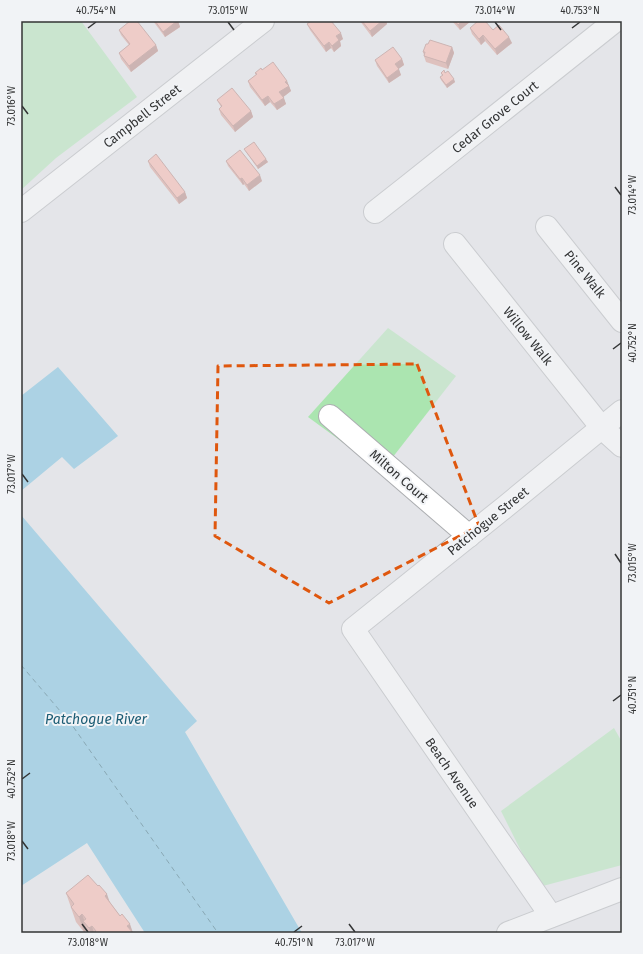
<svg xmlns="http://www.w3.org/2000/svg" width="643" height="954" viewBox="0 0 643 954" font-family="'Fira Sans',sans-serif">
<style>
.green{fill:#abe5b0}
.water{fill:#68bbdd}
.lines{fill:none;stroke-linecap:round;stroke-linejoin:round}
.ferry{stroke:#1b5c74;stroke-width:1;stroke-dasharray:5 4;stroke-linecap:butt}
.minor-casing{stroke:#acaeb1;stroke-width:24}
.minor{stroke:#fff;stroke-width:22}
.wall{fill:#d8958a}
.shaded-wall{fill:#b07971}
.building{fill:#fbada1;stroke:#b07971}
.marked{fill:none;stroke:#df570e;stroke-width:3;stroke-dasharray:8 5;stroke-linejoin:round}
.ticks{fill:none;stroke:#333435;stroke-width:1.5}
.labels{text-anchor:middle;dominant-baseline:central;stroke-width:4;stroke-linejoin:round;paint-order:stroke}
.street-label{font-size:13px;fill:#333435;stroke:#f1f3f6}
.water-label{font-size:14px;font-style:italic;fill:#1b5c74;stroke:#f1f3f6}
.neatline{fill:none;stroke:#333435;stroke-width:1.5}
.ticks-label{font-size:10px;text-anchor:middle;fill:#333435}
</style>
<rect width="100%" height="100%" fill="#e4e5e9"/>
<!-- green -->
<g class="green">
<polygon points="21,21 81,21 137,97 56,158 21,190"/>
<polygon points="388,328 456,376 382,471 308,417"/>
<polygon points="614,728 622,742 622,865 539,887 501,811"/>
</g>
<!-- water -->
<g class="water">
<polygon points="58,367 118,436 74,469 62,457 21,491 21,396"/>
<polygon points="21,515 197,721 185,732 302,933 145,933 87,843 21,886"/>
</g>
<g class="lines">
<!-- ferry -->
<polyline class="ferry" points="21,665 72,725 218,933"/>
<!-- minor casing -->
<g class="minor-casing">
<g id="minor">
<polyline points="21,211 263,21"/>
<polyline points="375,212 408,186 615,21"/>
<polyline points="547,227 622,321"/>
<polyline points="455,244 602,428 622,446"/>
<polyline points="330,416 469,536"/>
<polyline points="551,916 353,629 505,507 622,411"/>
<polyline points="508,933 622,889"/>
</g>
</g>
<!-- minor -->
<use href="#minor" class="minor"/>
</g>
<!-- wall -->
<g class="wall">
<polygon points="153,21 178,21 180,27 165,37"/>
<polygon points="360,21 386,21 387,24 372,37"/>
<polygon points="452,21 471,21 460,30"/>
<polygon points="307,24 343,39 340,41 341,46 334,52 331,48 326,52 310,30"/>
<polygon points="470,28 493,30 512,43 497,55 485,41 481,45 472,34"/>
<polygon points="119,30 156,45 158,51 131,72 121,59 119,53 129,45 121,35"/>
<polygon points="452,47 454,53 448,69 426,62 424,56 424,55 423,52"/>
<polygon points="402,59 404,65 398,69 401,75 389,83 377,66 375,60"/>
<polygon points="262,70 287,81 291,91 283,97 286,104 277,110 270,102 265,106 250,87 248,81 256,75 255,73"/>
<polygon points="441,73 445,73 455,82 447,88 441,80 440,77 442,76"/>
<polygon points="217,100 251,111 253,117 235,132 221,115 219,109 221,107"/>
<polygon points="244,149 268,162 258,169 246,152"/>
<polygon points="148,161 185,192 187,198 179,204 150,167"/>
<polygon points="226,161 262,181 249,191 244,184 243,185 228,166"/>
<polygon points="98,886 132,932 133,933 88,933 87,930 84,932 76,922 66,893"/>
</g>
<!-- shaded-wall -->
<g class="shaded-wall">
<polygon points="177,21 178,21 180,27 165,37 163,32"/>
<polygon points="382,21 386,21 387,24 372,37 370,31"/>
<polygon points="462,21 471,21 460,30 458,25"/>
<polygon points="341,33 343,39 340,41 341,46 334,52 332,46 336,36"/>
<polygon points="483,35 485,41 481,45 479,39"/>
<polygon points="509,37 512,43 497,55 495,49"/>
<polygon points="329,42 331,48 326,52 324,46"/>
<polygon points="156,45 158,51 131,72 129,66"/>
<polygon points="452,47 454,53 448,69 446,63"/>
<polygon points="402,59 404,65 397,70 395,64"/>
<polygon points="399,69 401,75 389,83 387,78"/>
<polygon points="454,79 455,82 447,88 446,85"/>
<polygon points="287,81 291,91 282,98 279,92 285,82"/>
<polygon points="268,96 270,102 265,106 262,100"/>
<polygon points="284,98 286,104 277,110 274,104"/>
<polygon points="251,111 253,117 235,132 233,126"/>
<polygon points="266,159 268,162 258,169 257,166"/>
<polygon points="260,175 262,181 249,191 247,185"/>
<polygon points="242,178 244,184 243,185 240,179"/>
<polygon points="185,192 187,198 179,204 177,198"/>
<polygon points="107,894 112,909 105,896"/>
<polygon points="82,914 86,925 83,921 87,930 84,932 79,917"/>
<polygon points="130,924 133,933 127,926"/>
<polygon points="92,926 94,933 91,933 89,928"/>
</g>
<!-- building -->
<g class="building">
<polygon points="130,21 137,21 156,45 129,66 119,53 130,44 119,30"/>
<polygon points="155,21 177,21 163,32"/>
<polygon points="311,21 331,21 341,33 336,36 339,40 332,46 329,42 324,46 307,24"/>
<polygon points="362,21 382,21 370,31"/>
<polygon points="455,21 462,21 458,25"/>
<polygon points="478,21 485,21 493,30 499,25 509,37 495,49 483,35 479,39 470,28"/>
<polygon points="430,40 452,47 446,63 424,56 425,52 423,52 426,44 428,44"/>
<polygon points="393,47 402,59 395,64 399,69 387,78 375,60"/>
<polygon points="273,62 287,81 285,82 289,86 279,92 284,98 274,104 268,96 262,100 248,81 257,74 255,73 261,68 262,70"/>
<polygon points="444,70 445,73 448,71 454,79 446,85 440,77 443,75 441,73"/>
<polygon points="232,88 251,111 233,126 219,109 222,106 217,100"/>
<polygon points="254,142 266,159 257,166 244,149"/>
<polygon points="240,150 260,175 247,185 242,178 240,179 226,161"/>
<polygon points="156,154 185,192 177,198 148,161"/>
<polygon points="88,875 98,886 99,885 107,894 105,896 120,916 122,914 130,924 127,926 133,933 94,933 96,931 92,926 89,928 83,921 86,919 82,914 79,917 71,907 74,904 66,893"/>
</g>
<!-- marked area -->
<path d="M0 0H643V954H0ZM 417,364 L 479,526 L 329,603 L 215,536 L 218,366 Z" fill="#e4e5e9" fill-opacity=".55" fill-rule="evenodd"/>
<path class="marked" d="M 417,364 L 479,526 L 329,603 L 215,536 L 218,366 Z"/>
<!-- ticks -->
<path class="ticks" d="M 228,22 L 234,30M 495,22 L 501,30M 88,28 L 96,22M 572,28 L 580,22M 22,106 L 28,114M 615,187 L 621,195M 613,349 L 621,343M 22,474 L 28,482M 615,554 L 621,563M 613,701 L 621,695M 22,779 L 30,773M 22,841 L 28,849M 82,924 L 88,932M 349,924 L 355,932M 294,932 L 302,926"/>
<g class="labels">
<!-- street labels -->
<g class="street-label">
<text transform="translate(142 116) rotate(-38)">Campbell Street</text>
<text transform="translate(495 117) rotate(-39)">Cedar Grove Court</text>
<text transform="translate(585 274) rotate(51)">Pine Walk</text>
<text transform="translate(528 336) rotate(51)">Willow Walk</text>
<text transform="translate(399 476) rotate(41)">Milton Court</text>
<text transform="translate(488 521) rotate(-39)">Patchogue Street</text>
<text transform="translate(452 773) rotate(55)">Beach Avenue</text>
</g>
<!-- water labels -->
<g class="water-label">
<text x="96" y="719">Patchogue River</text>
</g>
</g>
<!-- border -->
<rect width="643" height="954" fill="none" stroke="#f1f3f6" stroke-width="44"/>
<rect x="22" y="22" width="599" height="910" class="neatline"/>
<g class="ticks-label">
<text x="96" y="14">40.754°N</text>
<text x="228" y="14">73.015°W</text>
<text x="495" y="14">73.014°W</text>
<text x="580" y="14">40.753°N</text>
<text transform="translate(11 106) rotate(-90)" y="4">73.016°W</text>
<text transform="translate(632 195) rotate(-90)" y="4">73.014°W</text>
<text transform="translate(632 343) rotate(-90)" y="4">40.752°N</text>
<text transform="translate(11 474) rotate(-90)" y="4">73.017°W</text>
<text transform="translate(632 563) rotate(-90)" y="4">73.015°W</text>
<text transform="translate(632 695) rotate(-90)" y="4">40.751°N</text>
<text transform="translate(11 779) rotate(-90)" y="4">40.752°N</text>
<text transform="translate(11 841) rotate(-90)" y="4">73.018°W</text>
<text x="88" y="946">73.018°W</text>
<text x="294" y="946">40.751°N</text>
<text x="355" y="946">73.017°W</text>
</g>
</svg>
